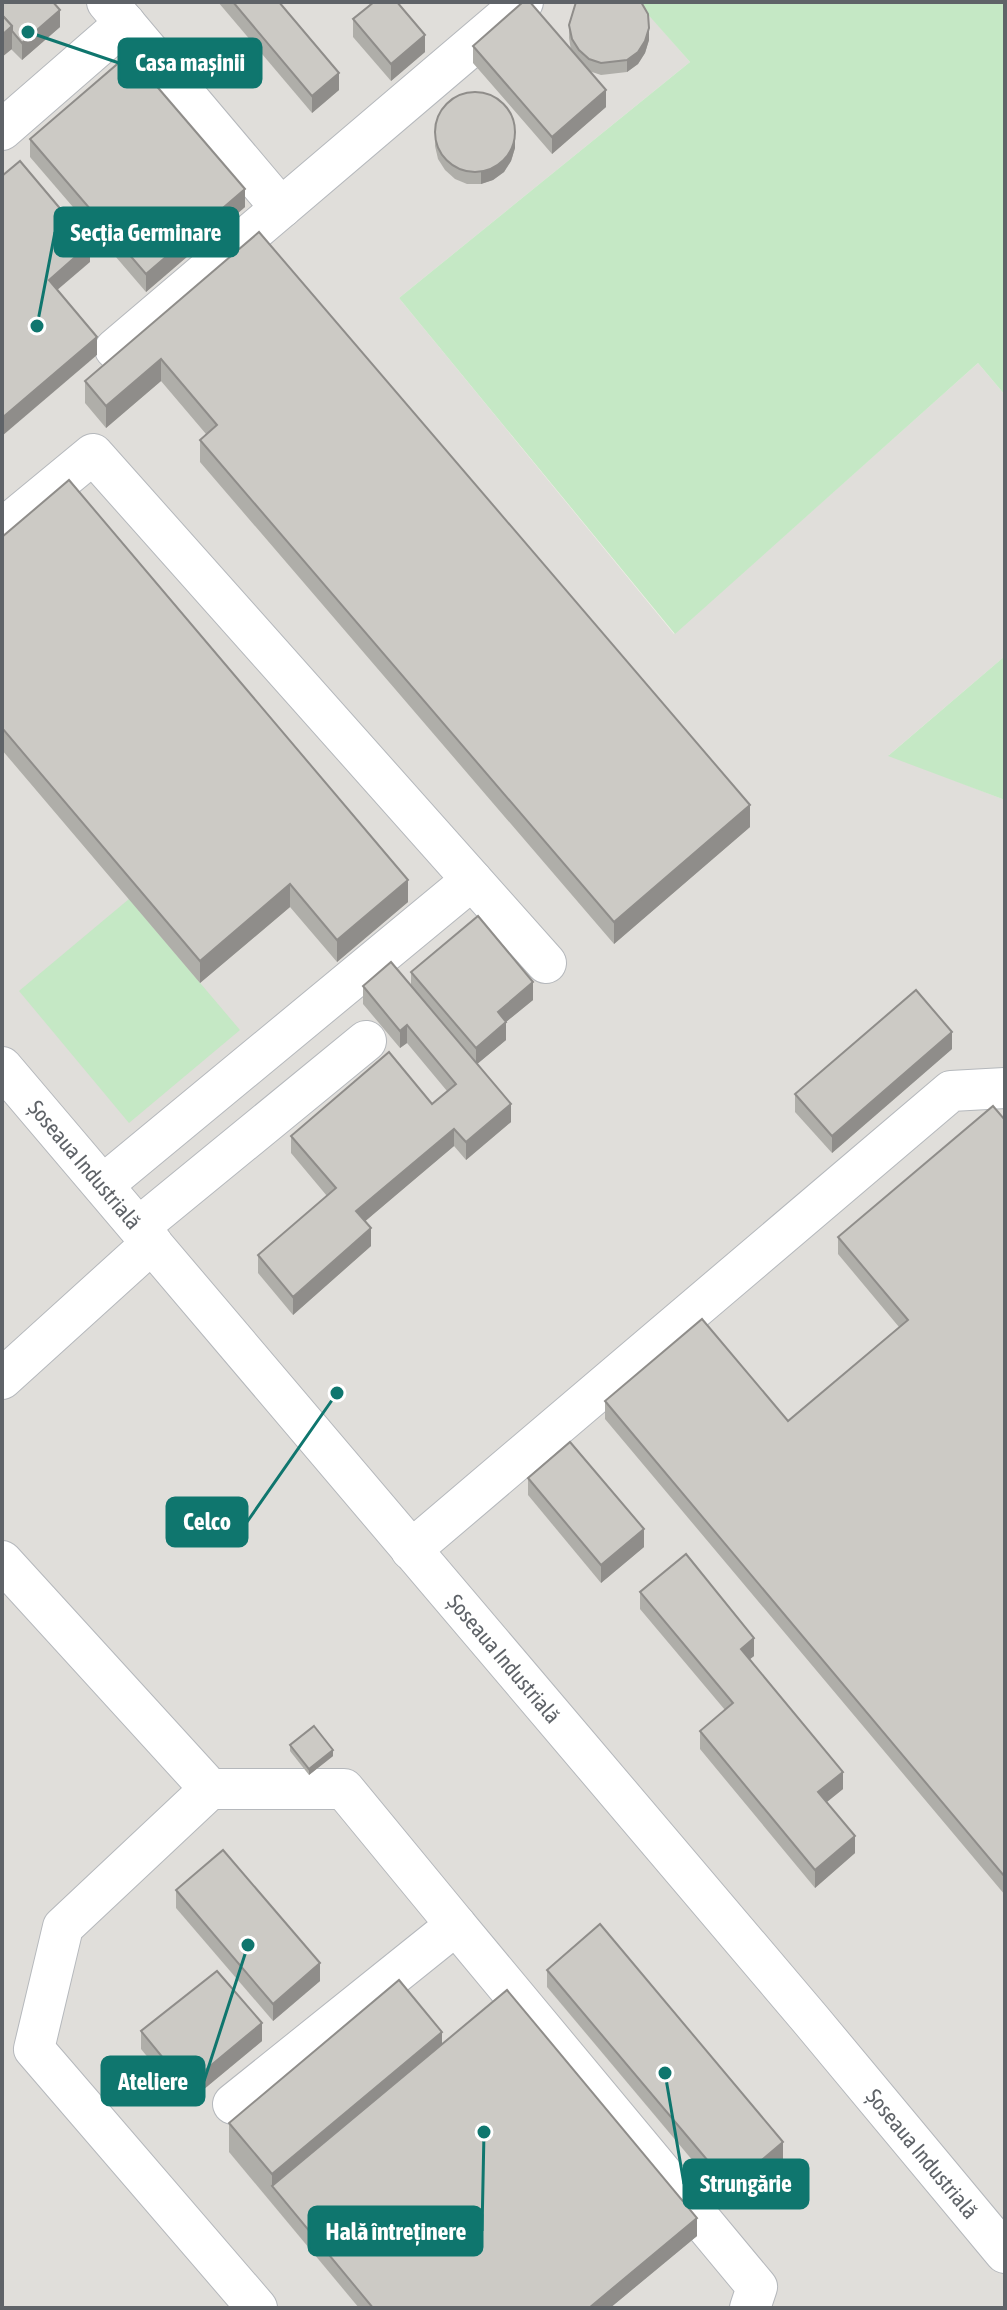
<svg xmlns="http://www.w3.org/2000/svg" width="1007" height="2310" viewBox="0 0 1007 2310" font-family="'Asap Condensed',sans-serif">
<style>
.industrial{fill:#e0deda}
.green{fill:#c5e8c5}
.lines{fill:none;stroke-linecap:round;stroke-linejoin:round}
.minor-casing{stroke:#b5b8bc;stroke-width:42}
.minor{stroke:#fff;stroke-width:40}
.wall{fill:#afaea9}
.shaded-wall{fill:#8f8d8a}
.building{fill:#cccac5;stroke:#8f8d8a;stroke-width:2}
.labels{text-anchor:middle;dominant-baseline:central;stroke-width:6;stroke-linejoin:round;paint-order:stroke}
.street-label{font-size:22px;fill:#5f6368;stroke:#fff}
.leader{fill:none;stroke:#0f766e;stroke-width:3}
.callout-dot{fill:#0f766e;stroke:#fff;stroke-width:3}
.callout{fill:#0f766e;stroke:#0f766e;stroke-width:3}
.callout-label{font-size:24px;text-anchor:middle;font-weight:bold;fill:#fff}
</style>
<rect width="100%" height="100%" fill="#f1efe8"/>
<!-- industrial -->
<polygon class="industrial" points="2,2 638,2 690,62 399,298 674,634 978,363 1005,395 1005,656 889,755 1005,800 1005,2308 2,2308"/>
<!-- green -->
<g class="green">
<polygon points="637,2 1005,2 1005,395 978,363 675,634 399,298 690,62"/>
<polygon points="1005,656 1005,800 888,756"/>
<polygon points="129,899 240,1030 129,1123 19,991"/>
</g>
<g class="lines">
<!-- minor casing -->
<g class="minor-casing">
<g id="minor">
<polyline points="107,2 281,208 523,2"/>
<polyline points="2,130 125,23"/>
<polyline points="115,349 281,208"/>
<polyline points="2,529 93,454 546,963"/>
<path id="s1" d="M 2,1067 L 811,2020 L 1005,2253"/>
<polyline points="103,1185 472,880"/>
<polyline points="139,1227 366,1041"/>
<polyline points="2,1379 152,1243"/>
<polyline points="411,1550 951,1091 1005,1088"/>
<polyline points="2,1561 210,1789"/>
<polyline points="456,1925 757,2287 750,2308"/>
<polyline points="233,2104 456,1925 344,1789 210,1789 63,1927 34,2049 257,2308"/>
</g>
</g>
<!-- minor -->
<use href="#minor" class="minor"/>
</g>
<!-- wall -->
<g class="wall">
<polygon points="2,2 60,27 22,60 11,49 2,57"/>
<polygon points="218,2 279,2 339,90 312,113"/>
<polygon points="353,19 425,52 391,81 353,37"/>
<polygon points="569,25 649,40 645,53 638,64 627,72 601,75 589,71 606,107 552,154 473,63 473,46 571,50 569,38"/>
<polygon points="435,133 515,148 511,161 504,172 493,180 481,184 467,184 455,179 445,170 438,159 435,146"/>
<polygon points="30,139 245,207 146,292 30,157"/>
<polygon points="259,232 750,827 614,944 200,462 200,440 206,434 161,381 106,428 85,403 85,381"/>
<polygon points="2,537 408,902 337,962 290,907 200,983 2,750"/>
<polygon points="411,972 533,1000 506,1022 506,1040 477,1064 511,1122 466,1160 454,1146 365,1221 371,1246 293,1315 258,1273 258,1255 327,1196 291,1153 291,1136 432,1104 447,1091 407,1043 400,1048 363,1004 363,986 411,986"/>
<polygon points="952,1049 832,1153 795,1112 795,1094"/>
<polygon points="1005,1120 1005,1895 605,1419 605,1401 788,1421 899,1327 838,1254 838,1237"/>
<polygon points="528,1478 644,1547 601,1583 528,1495"/>
<polygon points="640,1592 754,1656 750,1659 843,1789 827,1802 855,1853 815,1888 700,1749 700,1731 725,1710 640,1609"/>
<polygon points="290,1745 333,1756 309,1775 290,1751"/>
<polygon points="176,1890 320,1981 273,2021 176,1908"/>
<polygon points="547,1970 783,2159 730,2205 547,1987"/>
<polygon points="141,2031 262,2041 186,2104 141,2049"/>
<polygon points="442,2044 697,2236 610,2308 359,2308 229,2152 229,2123"/>
</g>
<!-- shaded-wall -->
<g class="shaded-wall">
<polygon points="60,10 60,27 22,60 22,43"/>
<polygon points="12,26 12,49 2,57 2,35"/>
<polygon points="649,28 649,40 645,53 638,64 627,72 627,60"/>
<polygon points="425,35 425,52 391,81 391,64"/>
<polygon points="339,73 339,90 312,113 312,96"/>
<polygon points="606,90 606,107 552,154 552,137"/>
<polygon points="515,136 515,148 511,161 504,172 493,180 481,184 481,172"/>
<polygon points="245,189 245,207 146,292 146,274"/>
<polygon points="90,244 90,262 49,297 49,280"/>
<polygon points="97,337 97,355 2,436 2,418"/>
<polygon points="161,359 161,381 106,428 106,406"/>
<polygon points="750,805 750,827 614,944 614,922"/>
<polygon points="408,880 408,902 337,962 337,940"/>
<polygon points="290,884 290,907 200,983 200,961"/>
<polygon points="533,982 533,1000 506,1022 506,1040 476,1065 476,1048 498,1012"/>
<polygon points="407,1025 407,1043 400,1048 400,1031"/>
<polygon points="952,1032 952,1049 832,1153 832,1136"/>
<polygon points="511,1104 511,1122 466,1160 466,1142"/>
<polygon points="454,1129 454,1146 356,1229 356,1211"/>
<polygon points="371,1228 371,1246 293,1315 293,1297"/>
<polygon points="644,1529 644,1547 601,1583 601,1565"/>
<polygon points="754,1638 754,1656 741,1666 741,1649"/>
<polygon points="333,1750 333,1756 309,1775 309,1769"/>
<polygon points="843,1772 843,1789 818,1809 818,1792"/>
<polygon points="855,1836 855,1853 815,1888 815,1870"/>
<polygon points="320,1963 320,1981 273,2021 273,2004"/>
<polygon points="262,2023 262,2041 186,2104 186,2086"/>
<polygon points="442,2032 442,2061 272,2186 272,2174"/>
<polygon points="783,2142 783,2159 730,2205 730,2187"/>
<polygon points="697,2218 697,2236 610,2308 589,2308"/>
</g>
<!-- building -->
<g class="building">
<polygon points="2,2 53,2 60,10 22,43 12,31 12,26 2,15"/>
<polygon points="233,2 279,2 339,73 312,96"/>
<polygon points="374,2 397,2 425,35 391,64 353,19"/>
<polygon points="523,2 530,2 606,90 552,137 473,46"/>
<polygon points="576,2 641,2 648,14 649,28 645,41 638,52 627,60 601,63 589,59 579,50 572,39 569,25"/>
<polygon points="2,15 12,26 2,35"/>
<polygon points="129,54 245,189 146,274 30,139"/>
<circle cx="475" cy="132" r="40"/>
<polygon points="20,161 90,244 49,280 97,337 2,418 2,176"/>
<polygon points="259,232 750,805 614,922 200,440 217,425 161,359 106,406 85,381"/>
<polygon points="69,480 408,880 337,940 290,884 200,961 2,728 2,537"/>
<polygon points="478,916 533,982 498,1012 506,1022 476,1048 411,972"/>
<polygon points="391,962 511,1104 466,1142 454,1129 356,1211 371,1228 293,1297 258,1255 336,1188 291,1136 389,1052 432,1104 456,1084 407,1025 400,1031 363,986"/>
<polygon points="916,990 952,1032 832,1136 795,1094"/>
<polygon points="993,1106 1005,1120 1005,1877 605,1401 702,1319 788,1421 908,1320 838,1237"/>
<polygon points="570,1442 644,1529 601,1565 528,1478"/>
<polygon points="686,1554 754,1638 741,1649 843,1772 818,1792 855,1836 815,1870 700,1731 733,1703 640,1592"/>
<polygon points="314,1726 333,1750 309,1769 290,1745"/>
<polygon points="223,1850 320,1963 273,2004 176,1890"/>
<polygon points="600,1924 783,2142 730,2187 547,1970"/>
<polygon points="217,1971 262,2023 186,2086 141,2031"/>
<polygon points="399,1980 442,2032 272,2174 229,2123"/>
<polygon points="507,1990 697,2218 589,2308 373,2308 272,2186"/>
</g>
<g class="labels">
<!-- street labels -->
<g class="street-label">
<text stroke="none"><textPath href="#s1" startOffset="128">Șoseaua Industrială</textPath></text>
<text stroke="none"><textPath href="#s1" startOffset="776">Șoseaua Industrială</textPath></text>
<text stroke="none"><textPath href="#s1" startOffset="1424">Șoseaua Industrială</textPath></text>
</g>
</g>
<!-- callouts -->
<path class="leader" d="M28 32L119 63M37 326L55 232M337 1393L247 1522M248 1945L204 2081M665 2073L684 2184M484 2132L482 2231"/>
<g class="callout-dot">
<circle cx="28" cy="32" r="8"/>
<circle cx="37" cy="326" r="8"/>
<circle cx="337" cy="1393" r="8"/>
<circle cx="248" cy="1945" r="8"/>
<circle cx="665" cy="2073" r="8"/>
<circle cx="484" cy="2132" r="8"/>
</g>
<g class="callout">
<rect x="119" y="39" width="142" height="48" rx="8"/>
<rect x="55" y="208" width="183" height="48" rx="8"/>
<rect x="167" y="1498" width="80" height="48" rx="8"/>
<rect x="102" y="2057" width="102" height="48" rx="8"/>
<rect x="684" y="2160" width="124" height="48" rx="8"/>
<rect x="309" y="2207" width="173" height="48" rx="8"/>
</g>
<g class="callout-label">
<text x="190" y="71">Casa mașinii</text>
<text x="146" y="241">Secția Germinare</text>
<text x="207" y="1530">Celco</text>
<text x="153" y="2090">Ateliere</text>
<text x="746" y="2192">Strungărie</text>
<text x="396" y="2240">Hală întreținere</text>
</g>
<!-- border -->
<rect width="1007" height="2310" fill="none" stroke="#5f6368" stroke-width="8"/>
</svg>
